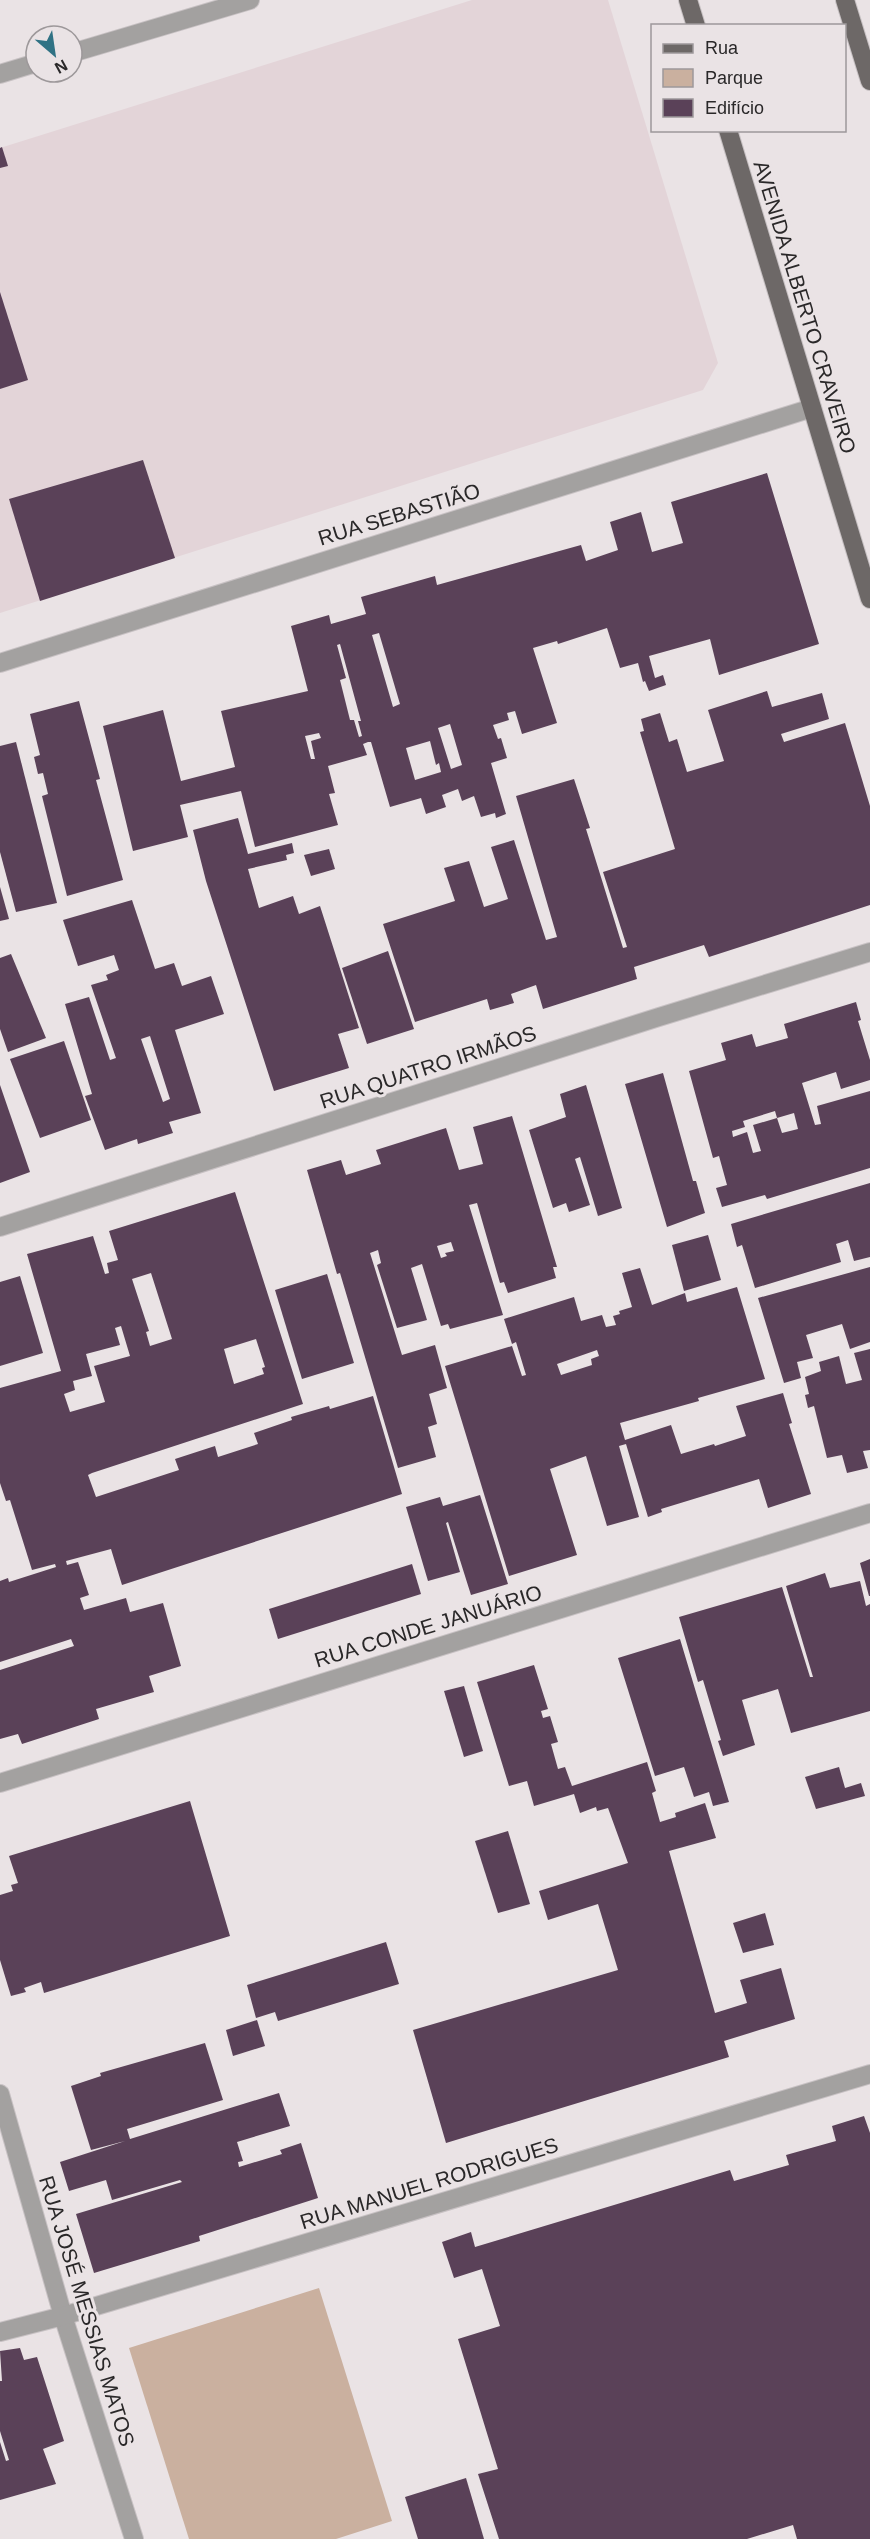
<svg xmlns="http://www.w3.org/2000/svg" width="870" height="2539" viewBox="0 0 870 2539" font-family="Helvetica,sans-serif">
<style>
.built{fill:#e3d4d8}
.green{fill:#cab09f}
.building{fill:#5a4158;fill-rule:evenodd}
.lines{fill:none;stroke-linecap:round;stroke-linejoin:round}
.minor-casing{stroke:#c7c1c3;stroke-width:20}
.major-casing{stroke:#c7c1c3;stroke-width:20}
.minor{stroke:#a3a1a0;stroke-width:18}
.major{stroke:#6d6867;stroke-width:18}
.labels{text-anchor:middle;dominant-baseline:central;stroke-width:6;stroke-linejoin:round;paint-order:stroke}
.street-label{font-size:21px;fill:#2a2829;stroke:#eae3e5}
</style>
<rect width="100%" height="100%" fill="#eae3e5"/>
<!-- built -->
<polygon class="built" points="472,0 608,0 718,363 703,390 0,613 0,148"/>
<!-- green -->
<polygon class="green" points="319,2288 392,2521 336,2539 189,2539 129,2348"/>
<!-- building -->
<g class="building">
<polygon points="2,147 8,166 0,168 0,148"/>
<polygon points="0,292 28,380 0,389"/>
<polygon points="143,460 175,558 40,601 9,499"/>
<path d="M 767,473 L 819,644 L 719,675 L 710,639 L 649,656 L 655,678 L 663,675 L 666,685 L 649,691 L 645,681 L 643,682 L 638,663 L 620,668 L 607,628 L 558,644 L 557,641 L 533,648 L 557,723 L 522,734 L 515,711 L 507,713 L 509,720 L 493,725 L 498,739 L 501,738 L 507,758 L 491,763 L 506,814 L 496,818 L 495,813 L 481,817 L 474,796 L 462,801 L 458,789 L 442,795 L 446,807 L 426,814 L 421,798 L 390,807 L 371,742 L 368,742 L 363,744 L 367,755 L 328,766 L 335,793 L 329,794 L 338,825 L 255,847 L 241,791 L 180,805 L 188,837 L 133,851 L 103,726 L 163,710 L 181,781 L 235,767 L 221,711 L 308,691 L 291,626 L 329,615 L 331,624 L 366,614 L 361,597 L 435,576 L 437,585 L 581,545 L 586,561 L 618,550 L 610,522 L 641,512 L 652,552 L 683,543 L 671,502 ZM 379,633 L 400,704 L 393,707 L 372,635 ZM 340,644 L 361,721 L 358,721 L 362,736 L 359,737 L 354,720 L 350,720 L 340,680 L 346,678 L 337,645 ZM 450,724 L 462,765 L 451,769 L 438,728 ZM 319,733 L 321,738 L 311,741 L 315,759 L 311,759 L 305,736 ZM 430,741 L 436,765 L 439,763 L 441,772 L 415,780 L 406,748 Z"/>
<polygon points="767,691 772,707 822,693 829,719 781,734 784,742 845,723 870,806 870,905 709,957 704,945 634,967 637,979 543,1009 536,985 511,994 514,1003 490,1010 487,999 415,1022 383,924 455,901 444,868 469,861 484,907 508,899 491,847 514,840 546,940 557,937 516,796 574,779 590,828 586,829 614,919 623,948 627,947 603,872 675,849 640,732 644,731 641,719 660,713 669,742 677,739 687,772 724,761 708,710"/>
<polygon points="79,701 100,779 96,780 123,880 67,896 42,796 48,794 43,773 38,774 34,757 40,755 30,714"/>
<polygon points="16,742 57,903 16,912 0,852 0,746"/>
<polygon points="238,818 248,854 292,843 294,853 286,855 287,860 248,869 259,908 293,896 299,914 320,906 359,1028 338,1034 349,1068 274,1091 206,881 193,830"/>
<polygon points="329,849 335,869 311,876 304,855"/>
<polygon points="0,887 9,919 0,921"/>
<path d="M 132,900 L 155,969 L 174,963 L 182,986 L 211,976 L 224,1014 L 175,1030 L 201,1113 L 169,1122 L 173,1133 L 138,1144 L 137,1139 L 105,1150 L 85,1096 L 92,1094 L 65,1004 L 89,997 L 110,1060 L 116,1058 L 91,985 L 108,980 L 106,975 L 119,970 L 114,955 L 78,966 L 63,920 ZM 150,1036 L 170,1099 L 163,1102 L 141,1039 Z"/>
<polygon points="388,951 414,1029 367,1044 342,968"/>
<polygon points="11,954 46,1038 8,1052 0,1029 0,958"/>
<path d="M 856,1002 L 861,1020 L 858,1021 L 870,1060 L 870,1080 L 841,1089 L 836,1072 L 802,1083 L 815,1125 L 821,1124 L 817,1106 L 870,1091 L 870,1168 L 767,1199 L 765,1195 L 722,1207 L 716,1188 L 727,1185 L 719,1156 L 713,1158 L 689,1071 L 726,1060 L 721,1043 L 752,1034 L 756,1047 L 788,1038 L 784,1024 ZM 775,1111 L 777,1118 L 794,1113 L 798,1129 L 782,1133 L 777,1118 L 753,1125 L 761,1151 L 753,1153 L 747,1132 L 733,1137 L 732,1131 L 745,1127 L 743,1121 Z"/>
<polygon points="64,1041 91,1120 40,1138 10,1059"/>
<polygon points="663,1073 693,1181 696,1181 705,1213 667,1227 625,1084"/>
<polygon points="0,1085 30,1172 0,1183"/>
<polygon points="586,1085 622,1208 598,1216 580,1157 575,1159 590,1205 569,1212 566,1203 553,1208 529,1130 566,1117 560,1094"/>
<path d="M 512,1116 L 557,1267 L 553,1267 L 556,1278 L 508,1293 L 504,1282 L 500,1283 L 477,1203 L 469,1205 L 503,1315 L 450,1329 L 448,1324 L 441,1326 L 422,1264 L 411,1268 L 427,1320 L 397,1328 L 377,1265 L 381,1263 L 378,1250 L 370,1253 L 402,1355 L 435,1345 L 447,1388 L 429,1394 L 437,1424 L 428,1427 L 436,1457 L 398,1468 L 340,1273 L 337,1274 L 307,1170 L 341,1160 L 346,1175 L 381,1164 L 376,1150 L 446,1128 L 459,1170 L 483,1164 L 473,1127 ZM 451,1242 L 454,1251 L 445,1253 L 447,1256 L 441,1258 L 437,1246 Z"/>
<polygon points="870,1183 870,1257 854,1261 848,1240 836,1244 841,1262 755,1288 742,1245 737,1247 731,1224"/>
<path d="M 235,1192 L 303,1404 L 92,1473 L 88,1475 L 96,1497 L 179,1470 L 175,1459 L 215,1446 L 218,1457 L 258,1444 L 254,1433 L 292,1420 L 291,1417 L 329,1406 L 330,1409 L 373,1396 L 402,1494 L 122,1585 L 111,1549 L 66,1561 L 67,1565 L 78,1562 L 89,1595 L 80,1598 L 84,1610 L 126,1598 L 130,1612 L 163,1603 L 181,1666 L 149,1676 L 154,1692 L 96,1709 L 99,1719 L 22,1744 L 18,1734 L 0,1739 L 0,1670 L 74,1646 L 71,1639 L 0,1662 L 0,1581 L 8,1578 L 9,1582 L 56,1567 L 55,1564 L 32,1570 L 10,1500 L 6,1501 L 0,1483 L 0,1388 L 61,1371 L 27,1254 L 93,1236 L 105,1274 L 109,1273 L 107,1263 L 118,1260 L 109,1231 ZM 151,1273 L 172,1339 L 150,1346 L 146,1332 L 149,1331 L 132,1279 ZM 121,1326 L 130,1356 L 94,1366 L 105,1402 L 70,1412 L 64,1394 L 75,1390 L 73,1381 L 92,1376 L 86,1354 L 120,1345 L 115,1328 ZM 256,1339 L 265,1367 L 262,1368 L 264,1374 L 234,1384 L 224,1349 Z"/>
<polygon points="708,1235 721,1280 684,1291 672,1245"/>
<polygon points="870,1267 870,1342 850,1349 842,1324 806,1335 813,1358 797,1362 801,1378 784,1383 758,1298"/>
<path d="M 640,1268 L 652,1305 L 685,1293 L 687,1302 L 737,1287 L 765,1379 L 698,1398 L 699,1401 L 620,1423 L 625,1440 L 671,1425 L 681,1454 L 714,1444 L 715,1446 L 746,1436 L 736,1406 L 783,1393 L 792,1423 L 789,1424 L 811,1494 L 768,1508 L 759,1479 L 661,1509 L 662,1512 L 648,1517 L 626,1444 L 619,1446 L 639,1517 L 607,1526 L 586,1456 L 550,1469 L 577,1555 L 509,1576 L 445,1366 L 512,1346 L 522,1376 L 526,1375 L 516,1342 L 512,1344 L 504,1319 L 574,1297 L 581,1321 L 602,1315 L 606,1327 L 616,1325 L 613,1316 L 620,1314 L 619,1311 L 632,1307 L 622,1273 ZM 597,1350 L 599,1356 L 591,1359 L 592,1365 L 561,1375 L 557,1364 Z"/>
<polygon points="327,1274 354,1363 302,1379 275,1290"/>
<polygon points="20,1276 43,1353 0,1366 0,1282"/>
<polygon points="870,1349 870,1450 863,1451 868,1468 847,1473 842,1455 827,1458 814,1406 808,1408 805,1395 809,1394 805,1377 821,1371 819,1362 839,1356 846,1384 862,1380 854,1353"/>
<polygon points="480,1495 508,1584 471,1595 448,1522 446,1523 460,1572 428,1581 406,1507 440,1497 443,1506"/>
<polygon points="870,1559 870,1596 869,1596 860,1563"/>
<polygon points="412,1564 421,1594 278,1639 269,1609"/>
<polygon points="825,1573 830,1588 860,1581 866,1606 870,1604 870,1711 791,1733 778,1689 742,1700 755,1745 723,1756 718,1741 721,1740 703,1680 698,1682 679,1617 782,1587 810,1677 813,1677 786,1586"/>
<polygon points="680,1639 729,1802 713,1806 709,1792 694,1797 684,1767 655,1776 618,1658"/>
<polygon points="534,1665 548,1709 541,1711 543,1718 550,1716 558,1742 551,1744 558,1769 565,1767 572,1786 647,1762 656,1791 652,1793 660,1822 676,1817 675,1813 705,1803 716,1838 669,1851 715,2013 747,2003 740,1980 781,1968 795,2019 724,2041 729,2057 446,2143 413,2030 618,1970 598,1904 548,1920 539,1891 628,1863 608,1808 597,1811 596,1807 580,1813 574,1794 534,1806 527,1781 509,1786 477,1682"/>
<polygon points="464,1686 483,1751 464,1757 444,1691"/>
<polygon points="839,1767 845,1788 861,1783 865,1796 816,1809 805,1777"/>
<polygon points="190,1801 230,1936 44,1993 41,1982 24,1988 26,1992 11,1996 0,1960 0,1895 13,1891 11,1885 18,1883 9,1856"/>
<polygon points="508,1831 530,1904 498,1913 475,1841"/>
<polygon points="765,1913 774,1945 743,1953 733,1923"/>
<polygon points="386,1942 399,1984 278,2021 275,2012 256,2018 247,1985"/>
<polygon points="257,2020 265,2046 233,2056 226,2030"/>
<polygon points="205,2043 223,2100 127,2129 130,2139 279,2093 290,2126 237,2142 243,2161 238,2162 239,2167 282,2154 280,2150 301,2143 318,2198 199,2236 200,2241 94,2273 76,2214 182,2182 180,2180 112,2200 106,2180 69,2191 60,2162 125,2141 91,2150 71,2086 101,2076 100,2073"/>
<polygon points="864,2116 870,2133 870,2539 797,2539 793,2525 747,2539 499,2539 478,2474 498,2469 458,2339 500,2326 482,2269 454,2278 442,2242 471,2232 475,2247 730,2170 734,2181 789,2165 786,2155 836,2141 832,2126"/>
<polygon points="20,2348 24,2360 37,2357 64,2441 43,2449 56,2484 0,2500 0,2442 6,2461 9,2460 0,2431 0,2381 2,2381 0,2351"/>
<polygon points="466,2478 484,2539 418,2539 405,2497"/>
</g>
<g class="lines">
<!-- minor casing -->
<g class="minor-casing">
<g id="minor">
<polyline points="72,53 250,0"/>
<polyline points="0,74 36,63"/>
<polyline points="0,663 812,408"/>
<polyline points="0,1227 659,1017 870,952"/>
<polyline points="0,1783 870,1513"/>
<polyline points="0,2094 63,2316 134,2539"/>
<polyline points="0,2332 63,2316 870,2074"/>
</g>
</g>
<!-- major casing -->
<g class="major-casing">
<g id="major">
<polyline points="688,0 696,26"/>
<polyline points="845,0 870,81"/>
<polyline points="728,130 870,599"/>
</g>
</g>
<!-- minor -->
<use href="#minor" class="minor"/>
<!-- major -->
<use href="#major" class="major"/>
</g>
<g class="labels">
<!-- street labels -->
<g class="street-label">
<text transform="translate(805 307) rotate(73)">AVENIDA ALBERTO CRAVEIRO</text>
<text transform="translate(399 514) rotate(-17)">RUA SEBASTIÃO</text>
<text transform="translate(428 1067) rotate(-18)">RUA QUATRO IRMÃOS</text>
<text transform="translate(428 1626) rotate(-17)">RUA CONDE JANUÁRIO</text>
<text transform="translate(429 2183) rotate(-17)">RUA MANUEL RODRIGUES</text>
<text transform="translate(87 2311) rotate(73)">RUA JOSÉ MESSIAS MATOS</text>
</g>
</g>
<!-- legend -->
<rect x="651" y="24" width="195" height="108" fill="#eae3e5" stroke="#9d989a" stroke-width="1.5"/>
<rect x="663" y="44" width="30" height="9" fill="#6d6867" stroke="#9d989a" stroke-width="1.5"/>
<text x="705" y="54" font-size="18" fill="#2a2829">Rua</text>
<rect x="663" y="69" width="30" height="18" fill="#cab09f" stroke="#9d989a" stroke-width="1.5"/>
<text x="705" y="84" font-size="18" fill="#2a2829">Parque</text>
<rect x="663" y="99" width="30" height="18" fill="#5a4158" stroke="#9d989a" stroke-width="1.5"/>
<text x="705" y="114" font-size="18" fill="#2a2829">Edifício</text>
<!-- north arrow -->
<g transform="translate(54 54) rotate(151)"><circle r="28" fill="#eae3e5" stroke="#9d989a" stroke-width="1.5"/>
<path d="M0-4.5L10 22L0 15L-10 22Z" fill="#307284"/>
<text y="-9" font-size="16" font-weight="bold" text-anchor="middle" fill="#2a2829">N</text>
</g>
</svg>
